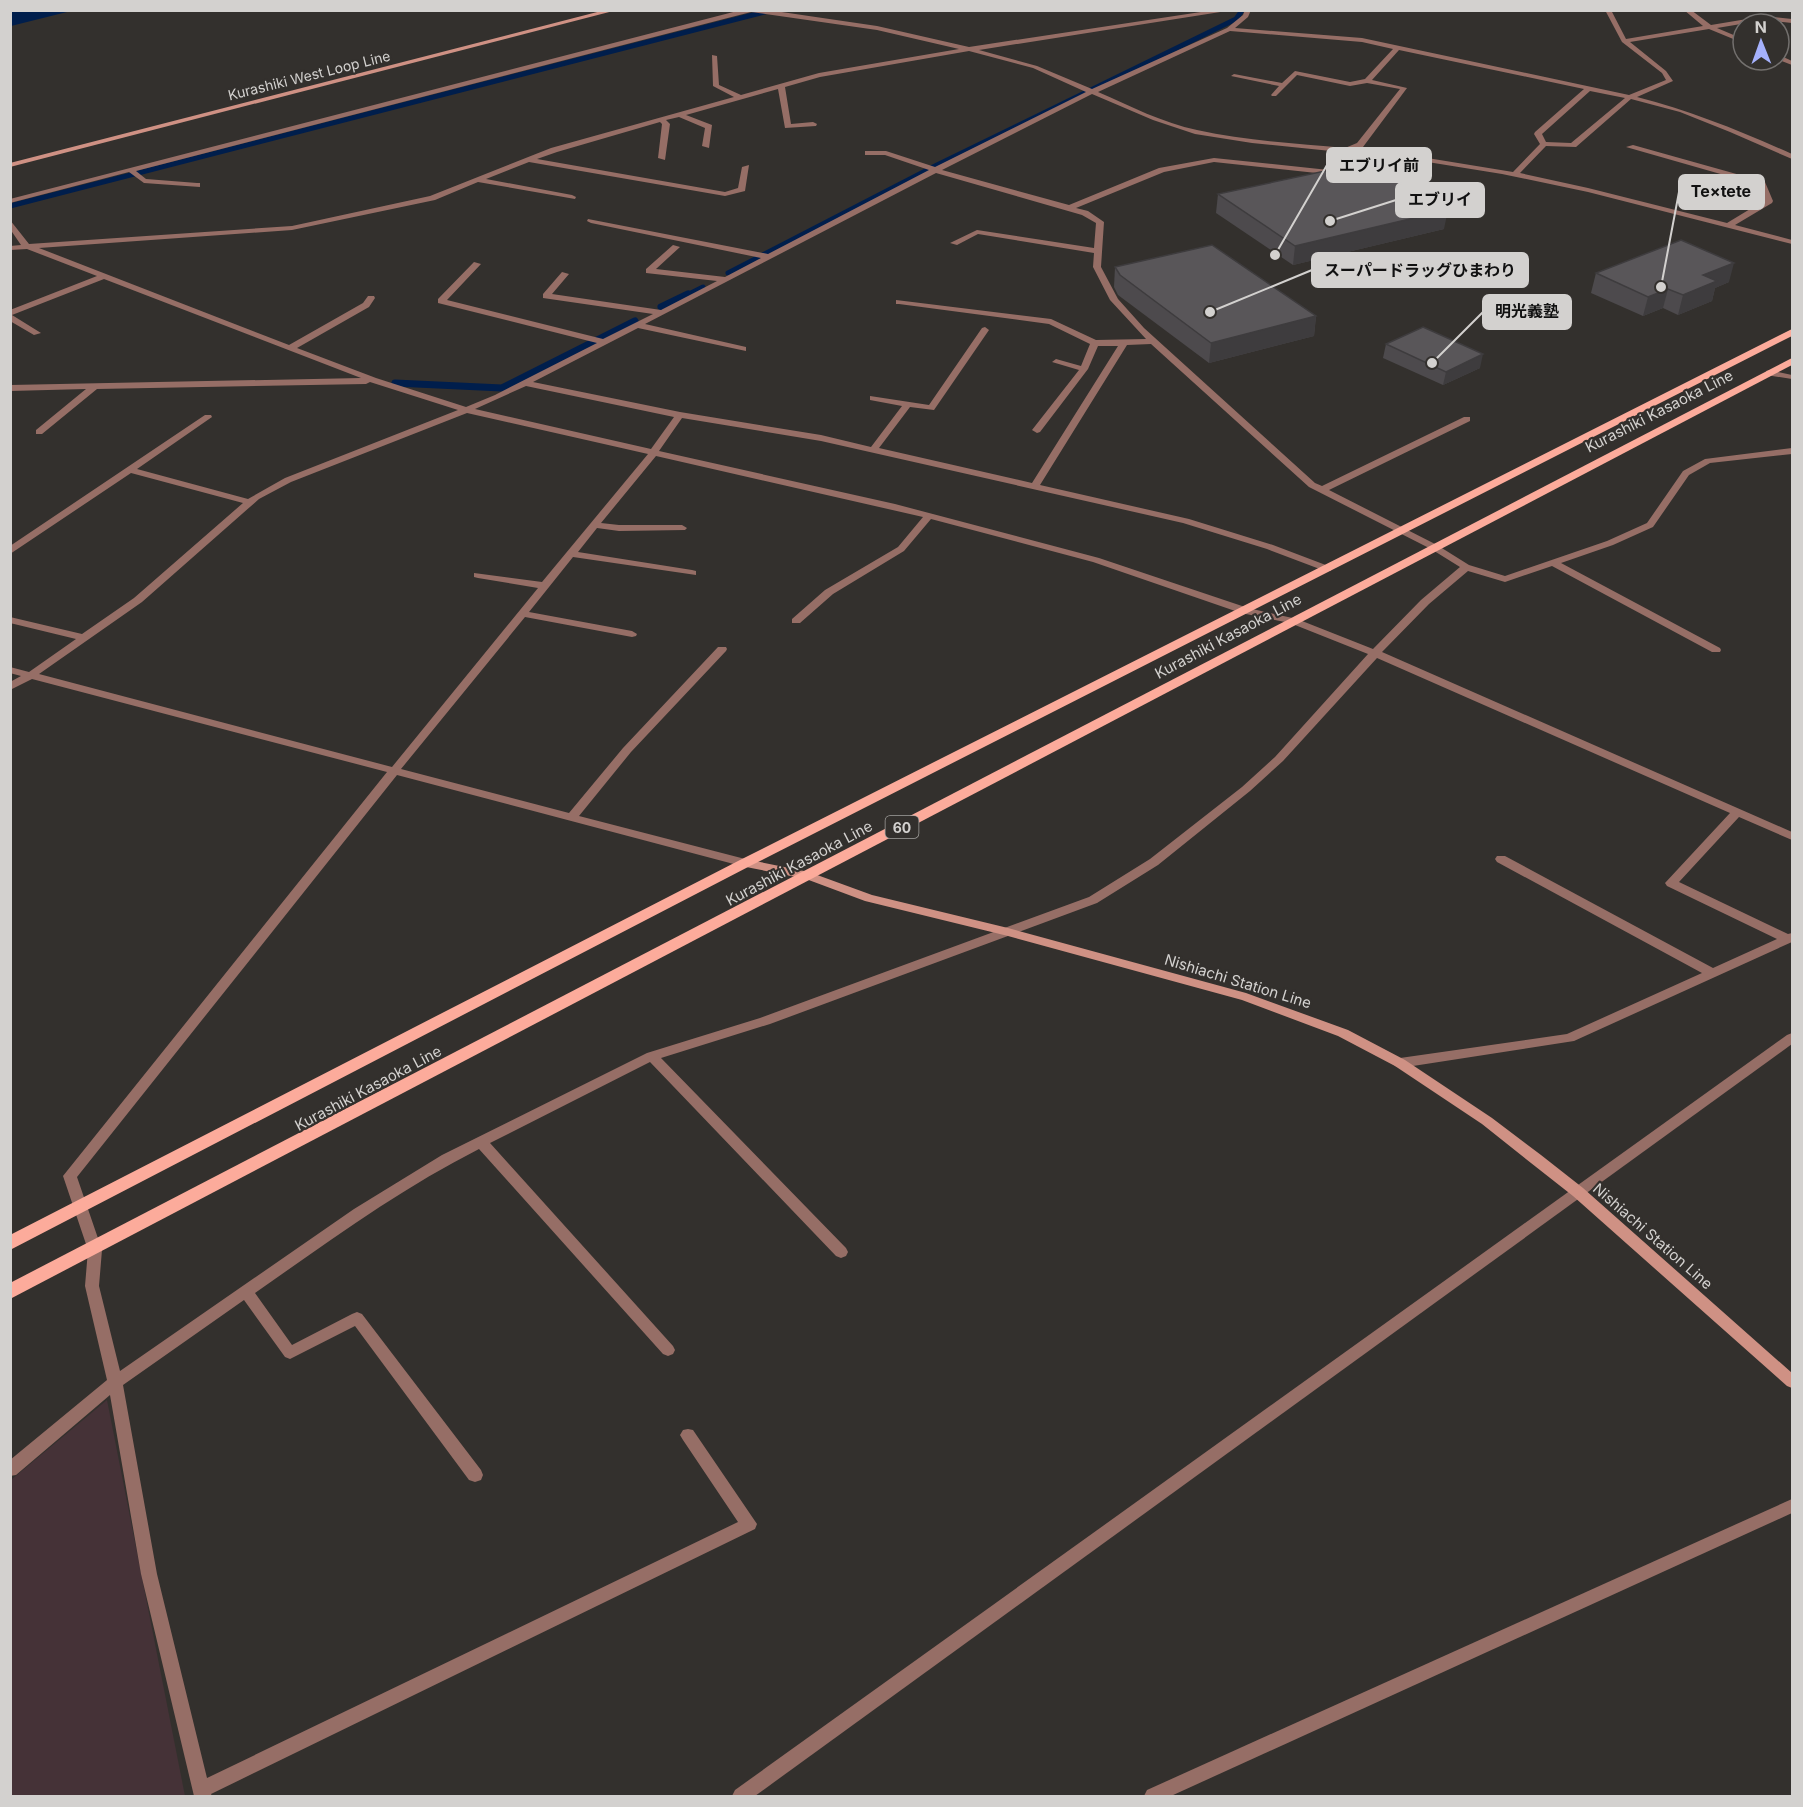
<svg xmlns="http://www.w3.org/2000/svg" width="1803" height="1807" viewBox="0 0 1803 1807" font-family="Inter,'Noto Sans JP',sans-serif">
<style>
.education{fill:#453237}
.water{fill:#001e4c}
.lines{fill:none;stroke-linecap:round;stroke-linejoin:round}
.stream-far1{stroke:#001e4c;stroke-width:5}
.stream{stroke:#001e4c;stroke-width:7}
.minor{fill:#966e66;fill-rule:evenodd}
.secondary{fill:#cf9184;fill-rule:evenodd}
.primary{fill:#fcab9b;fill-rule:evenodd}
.wall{fill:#4d4a4d}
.shaded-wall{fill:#3e3c3e}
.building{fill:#595659;stroke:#3e3c3e;stroke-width:1.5}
.labels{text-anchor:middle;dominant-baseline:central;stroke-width:4.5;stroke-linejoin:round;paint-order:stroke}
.far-street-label{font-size:14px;fill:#d3d1cf;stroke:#33302d}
.shield{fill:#33302d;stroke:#a3a19e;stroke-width:1.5}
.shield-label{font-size:14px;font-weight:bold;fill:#d3d1cf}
.street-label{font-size:15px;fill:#d3d1cf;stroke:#33302d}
.leader{fill:none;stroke:#d3d1cf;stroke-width:2}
.callout-dot{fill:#d3d1cf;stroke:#33302d;stroke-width:2}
.callout{fill:#d3d1cf;stroke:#d3d1cf;stroke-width:2}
.callout-label{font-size:16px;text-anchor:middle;font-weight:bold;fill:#111}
</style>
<rect width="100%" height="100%" fill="#33302d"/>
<!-- education -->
<polygon class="education" points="107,1400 185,1796 11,1796 11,1480"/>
<!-- water -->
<polygon class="water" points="11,10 71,10 71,11 11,26"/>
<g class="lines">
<!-- stream-far1 -->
<g class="stream-far1">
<polyline points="10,206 772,10"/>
<polyline points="728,273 937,165 1236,19 1241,12"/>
<polyline points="685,296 703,287"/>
</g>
<!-- stream -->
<g class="stream">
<polyline points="661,307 688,294"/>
<polyline points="395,383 502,388 635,321"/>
</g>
<!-- minor -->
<g class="minor">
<path d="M 741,10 L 768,10 L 877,26 L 969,47 L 1214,10 L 1233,10 L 979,50 L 1037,66 L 1092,89 L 1227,28 L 1243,15 L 1245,10 L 1251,10 L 1248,17 L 1235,28 L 1362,38 L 1629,95 L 1666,80 L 1662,73 L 1622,42 L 1605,10 L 1611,10 L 1626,39 L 1703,26 L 1684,10 L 1691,10 L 1711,25 L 1765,16 L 1792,19 L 1792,23 L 1765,20 L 1717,28 L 1743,39 L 1743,43 L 1709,29 L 1630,42 L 1666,71 L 1673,81 L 1637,97 C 1691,111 1741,131 1792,154 L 1792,159 L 1730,132 L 1680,112 L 1631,99 L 1576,147 L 1546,146 L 1520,173 L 1588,188 L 1727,223 L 1765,200 L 1759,185 L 1626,147 L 1633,145 L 1765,182 L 1773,201 L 1772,203 L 1735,225 L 1792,240 L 1792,244 L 1588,192 L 1502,174 L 1409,159 L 1252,143 L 1195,134 L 1153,120 L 1092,94 L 942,170 L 1069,205 L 1159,168 L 1214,158 L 1338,171 L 1339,173 L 1335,175 L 1214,162 L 1164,172 L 1076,208 L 1088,211 L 1104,222 L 1101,267 L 1118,299 L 1144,328 L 1315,483 L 1322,486 L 1464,417 L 1470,417 L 1470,421 L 1329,490 L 1437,545 L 1469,565 L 1505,576 L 1607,541 L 1647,523 L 1683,471 L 1705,459 L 1792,448 L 1792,454 L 1710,463 L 1689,475 L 1653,527 L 1613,545 L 1561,563 L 1720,648 L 1721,650 L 1720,652 L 1712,652 L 1552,566 L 1505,582 L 1468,571 L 1429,604 L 1382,652 L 1792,832 L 1792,840 L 1739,817 L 1679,882 L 1788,934 L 1792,933 L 1792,942 L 1574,1041 L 1400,1068 L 1395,1066 L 1393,1063 L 1395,1060 L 1400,1058 L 1567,1034 L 1702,973 L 1497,862 L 1495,859 L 1497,856 L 1505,856 L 1713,968 L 1777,939 L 1667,886 L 1665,883 L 1730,813 L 1377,658 L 1283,761 L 1250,791 L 1158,865 L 1097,903 L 770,1024 L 661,1058 L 846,1248 L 848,1252 L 846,1256 L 841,1258 L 836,1256 L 650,1062 L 490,1143 L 673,1346 L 675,1350 L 673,1354 L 668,1356 L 663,1354 L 479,1149 C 400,1189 328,1242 255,1293 L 292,1345 L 352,1314 L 357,1312 L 362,1314 L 481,1470 L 483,1475 L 481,1480 L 475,1482 L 469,1480 L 355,1326 L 290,1359 L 285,1357 L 244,1300 L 123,1385 L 157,1574 L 207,1778 L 738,1522 L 683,1440 L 680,1435 L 683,1430 L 688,1429 L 693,1430 L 757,1524 L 755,1529 L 211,1794 L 212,1796 L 194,1796 L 141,1574 L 110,1395 L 16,1475 L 10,1476 L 10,1460 L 107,1380 L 85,1286 L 88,1250 L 63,1176 L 387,772 L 32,679 L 10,690 L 10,682 L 21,676 L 10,673 L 10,667 L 29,672 L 76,639 L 10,623 L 10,617 L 82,634 L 134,598 L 243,503 L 131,473 L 10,554 L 10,546 L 205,415 L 211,415 L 212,417 L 137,469 L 248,499 L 285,478 L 458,410 L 370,382 L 366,384 L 97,389 L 42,434 L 36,434 L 36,430 L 86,389 L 10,391 L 10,385 L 361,378 L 104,279 L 12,315 L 41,333 L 34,335 L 10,321 L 10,310 L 97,276 L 27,249 L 10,250 L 10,246 L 21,245 L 10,229 L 10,220 L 29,244 L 292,226 L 430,196 L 551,148 L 734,97 L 713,86 L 712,55 L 717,56 L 719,85 L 741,95 L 819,73 L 959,49 L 877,30 L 751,12 L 136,171 L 146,179 L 197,183 L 200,183 L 200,187 L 144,183 L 129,172 L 10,203 L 10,199 ZM 1230,31 L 1362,42 L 1393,49 L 1365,79 L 1350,82 L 1295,71 L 1282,83 L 1234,74 L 1231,76 L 1279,86 L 1271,95 L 1272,96 L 1276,96 L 1297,75 L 1350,86 L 1367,83 L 1400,89 L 1357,143 L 1345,148 C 1296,143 1245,141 1197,130 C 1163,123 1130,106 1098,92 ZM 1399,50 L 1584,89 L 1535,132 L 1534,134 L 1540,144 L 1513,172 L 1409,155 L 1354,149 L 1363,147 L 1407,88 L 1372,80 ZM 969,51 L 1033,68 L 1086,92 L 935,167 L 886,151 L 865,151 L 865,155 L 885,155 L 929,170 L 768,254 L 588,219 L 587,221 L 591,223 L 761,258 L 725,277 L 656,269 L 680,247 L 673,245 L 646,269 L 646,273 L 717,281 L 661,310 L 552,294 L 569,274 L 562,272 L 543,294 L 543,298 L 653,314 L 603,339 L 447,300 L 481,264 L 474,262 L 438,299 L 438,303 L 597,343 L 495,395 L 466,407 L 376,378 L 297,348 L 369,307 L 375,298 L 374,296 L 368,296 L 363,303 L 289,345 L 39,248 L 292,230 L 435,200 L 478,182 L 575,199 L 576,197 L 572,195 L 486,179 L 529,162 L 725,196 L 745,191 L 749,165 L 742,167 L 738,188 L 725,192 L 537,159 L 557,152 L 660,122 L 662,124 L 658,158 L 665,160 L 670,124 L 666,120 L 679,117 L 705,128 L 702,146 L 709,148 L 712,125 L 686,115 L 778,89 L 785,128 L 816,126 L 817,124 L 813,122 L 791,124 L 785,87 L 820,77 ZM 1590,91 L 1625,98 L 1571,143 L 1546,142 L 1542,134 ZM 936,173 L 1082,215 L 1096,223 L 1094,248 L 977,230 L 950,243 L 957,245 L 978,234 L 1094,253 L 1093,267 L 1110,300 L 1146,339 L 1096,340 L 1051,319 L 896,300 L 896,304 L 899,304 L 1049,324 L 1090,344 L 1081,366 L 1056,359 L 1052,362 L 1079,370 L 1032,430 L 1037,433 L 1040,432 L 1088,369 L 1098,346 L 1118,346 L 1032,483 L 879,448 L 910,407 L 934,410 L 989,330 L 985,327 L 982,328 L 929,405 L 870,396 L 870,400 L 902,406 L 871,447 L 821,435 L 680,412 L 533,382 L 638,328 L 746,351 L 746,347 L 645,324 ZM 1151,344 L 1309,487 L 1431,549 L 1460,567 L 1421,600 L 1373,649 L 1297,619 L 1248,608 L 1099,558 L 895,504 L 659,451 L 682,418 L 821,441 L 1183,523 L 1267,549 L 1325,571 L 1331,571 L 1331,567 L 1273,545 L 1189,519 L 1040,485 L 1127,345 ZM 526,386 L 674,417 L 651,449 L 475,409 ZM 467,413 L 648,454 L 542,582 L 474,573 L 474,577 L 478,578 L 538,588 L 392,767 L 39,674 L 142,602 L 259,499 L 291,482 ZM 656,456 L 923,517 L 898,547 L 825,590 L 792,619 L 792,623 L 800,623 L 833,594 L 904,551 L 931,519 L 1093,562 L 1241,613 L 1290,623 L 1368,654 L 1275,757 L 1242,787 L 1150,859 L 1089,897 L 760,1018 L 647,1053 L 442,1155 L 354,1209 L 120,1371 L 99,1286 L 102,1250 L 77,1177 L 397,775 L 745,867 L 751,863 L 749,860 L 579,816 L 631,752 L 726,651 L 727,649 L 726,647 L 718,647 L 623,748 L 569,813 L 401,769 L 525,617 L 632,637 L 636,636 L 637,634 L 632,631 L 529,612 L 573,557 L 696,575 L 696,571 L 692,570 L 578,552 L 597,528 L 619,531 L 685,530 L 687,528 L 682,525 L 619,525 L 601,523 Z"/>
<polygon points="1779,55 1792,61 1792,65 1779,60"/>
<polygon points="1769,370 1792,375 1792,379 1766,375 1766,371"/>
<polygon points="1792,1033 1792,1044 755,1796 732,1796 735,1790 1787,1035"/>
<polygon points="1792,1499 1792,1513 1171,1796 1144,1796 1147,1790"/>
</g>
<!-- secondary -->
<g class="secondary">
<polygon points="605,10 617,10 10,167 10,163"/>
<polygon points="745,859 809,872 872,895 1008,928 1246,993 1348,1030 1405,1060 1492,1118 1541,1155 1583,1188 1792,1373 1792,1388 1787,1386 1573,1196 1531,1163 1482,1124 1395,1066 1338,1036 1242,1000 1008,936 865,901 806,879 741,866 739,863"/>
</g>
<!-- primary -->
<g class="primary">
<polygon points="1792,329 1792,336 750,866 10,1250 10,1235 740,860"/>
<polygon points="1792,358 1792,365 10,1299 10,1283"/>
</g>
</g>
<!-- wall -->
<g class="wall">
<polygon points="1218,194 1444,229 1293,265 1216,213"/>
<polygon points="1115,267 1316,316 1314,336 1209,363 1118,295 1114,287"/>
<polygon points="1596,273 1729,282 1715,288 1712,301 1678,315 1663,308 1643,316 1591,293"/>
<polygon points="1386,344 1480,368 1443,385 1383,358"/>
</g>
<!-- shaded-wall -->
<g class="shaded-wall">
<polygon points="1448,210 1444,229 1293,265 1295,246"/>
<polygon points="1734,263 1729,282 1715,288 1712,301 1678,315 1683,295 1703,275"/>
<polygon points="1668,289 1663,308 1643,316 1648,297"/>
<polygon points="1316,316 1314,336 1209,363 1211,343"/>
<polygon points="1483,354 1480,368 1443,385 1446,372"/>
</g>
<!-- building -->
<g class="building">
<polygon points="1367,162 1448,210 1295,246 1218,194"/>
<polygon points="1681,240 1734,263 1703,275 1717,281 1683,295 1668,289 1648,297 1596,273"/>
<polygon points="1212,245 1316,316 1211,343 1120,275 1115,267"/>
<polygon points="1423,327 1483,354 1446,372 1386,344"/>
</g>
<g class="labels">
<!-- far-street labels -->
<g class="far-street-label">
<text transform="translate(309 75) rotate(-14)">Kurashiki West Loop Line</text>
</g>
<!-- shield labels -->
<rect class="shield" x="885.5" y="816" width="33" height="22" rx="4.5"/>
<g class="shield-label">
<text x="902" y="827">60</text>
</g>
<!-- street labels -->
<g class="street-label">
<text transform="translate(1659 411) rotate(-27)">Kurashiki Kasaoka Line</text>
<text transform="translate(1228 636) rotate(-28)">Kurashiki Kasaoka Line</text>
<text transform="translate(799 863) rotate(-28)">Kurashiki Kasaoka Line</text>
<text transform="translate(1238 981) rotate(17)">Nishiachi Station Line</text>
<text transform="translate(368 1088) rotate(-28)">Kurashiki Kasaoka Line</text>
<text transform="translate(1653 1236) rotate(41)">Nishiachi Station Line</text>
</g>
</g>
<!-- callouts -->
<path class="leader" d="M1275 255L1327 165M1661 287L1679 192M1330 221L1396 200M1210 312L1312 270M1432 363L1483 312"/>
<g class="callout-dot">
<circle cx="1275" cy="255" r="6"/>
<circle cx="1661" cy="287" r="6"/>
<circle cx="1330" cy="221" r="6"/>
<circle cx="1210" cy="312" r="6"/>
<circle cx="1432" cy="363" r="6"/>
</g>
<g class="callout">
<rect x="1327" y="148" width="104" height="34" rx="6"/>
<rect x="1679" y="175" width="85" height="34" rx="6"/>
<rect x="1396" y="183" width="88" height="34" rx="6"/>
<rect x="1312" y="253" width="216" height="34" rx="6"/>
<rect x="1483" y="295" width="88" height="34" rx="6"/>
</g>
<g class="callout-label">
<text x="1379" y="171">エブリイ前</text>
<text x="1721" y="197">Te×tete</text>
<text x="1440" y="205">エブリイ</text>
<text x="1420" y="276">スーパードラッグひまわり</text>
<text x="1527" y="317">明光義塾</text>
</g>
<!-- border -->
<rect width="1803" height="1807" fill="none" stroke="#d3d1cf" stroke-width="24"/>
<!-- north arrow -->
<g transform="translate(1761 42) rotate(359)"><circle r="28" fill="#33302d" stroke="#73706e" stroke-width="1.5"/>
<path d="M0-4.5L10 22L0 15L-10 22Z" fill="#a5b1fc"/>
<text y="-9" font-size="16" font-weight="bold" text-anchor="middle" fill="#d3d1cf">N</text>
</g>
</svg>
